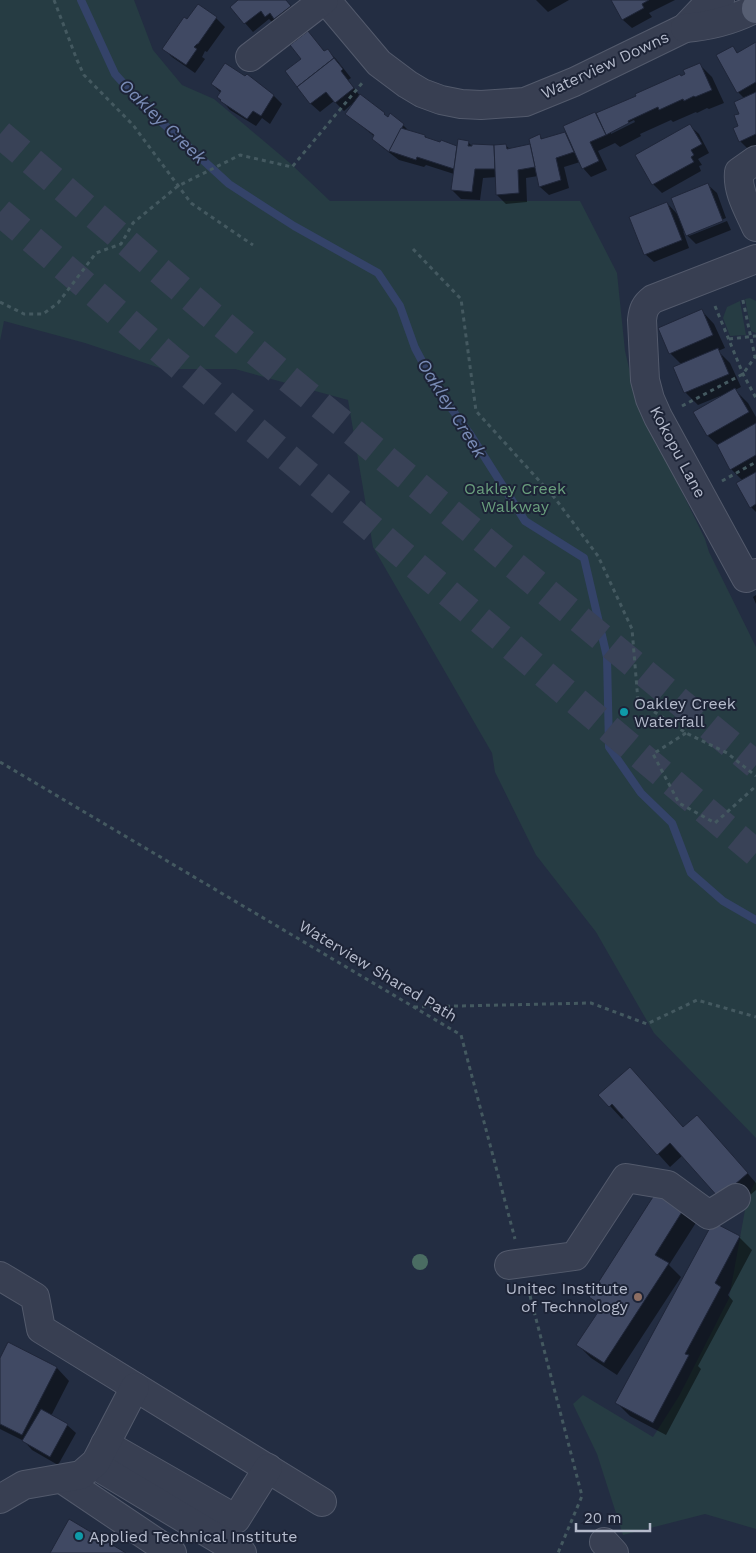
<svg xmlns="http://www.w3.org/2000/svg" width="756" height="1553" viewBox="0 0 756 1553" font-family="'Work Sans',sans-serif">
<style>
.green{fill:#263c43}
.shadow{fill:#0007;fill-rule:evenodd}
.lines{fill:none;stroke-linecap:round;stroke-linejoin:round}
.stream{stroke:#344369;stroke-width:8}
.building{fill:#404963;stroke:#1f2639}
.highway-tunnel{stroke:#394257;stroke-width:28;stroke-dasharray:28 14;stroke-linecap:butt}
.minor-casing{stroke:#535a6c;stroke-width:30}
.major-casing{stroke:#42485b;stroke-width:30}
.path{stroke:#445960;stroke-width:3;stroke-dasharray:4 4;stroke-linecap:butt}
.minor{stroke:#383f52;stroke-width:28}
.major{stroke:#565e72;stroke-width:28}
.tree{fill:#4a6c62}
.culture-dot{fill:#0f9aa8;stroke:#1d2437;stroke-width:2}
.education-dot{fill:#8d6e63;stroke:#1d2437;stroke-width:2}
.labels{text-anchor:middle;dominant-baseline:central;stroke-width:4;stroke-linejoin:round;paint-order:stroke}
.street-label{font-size:16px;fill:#b5bbcc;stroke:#1d2437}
.park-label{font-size:16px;fill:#6a9f7d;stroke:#1d2437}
.poi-label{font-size:16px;fill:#b5bbcc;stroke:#1d2437;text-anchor:start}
.water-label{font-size:18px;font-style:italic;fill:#7a8cb6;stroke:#1d2437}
</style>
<rect width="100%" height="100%" fill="#232d42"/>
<!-- green -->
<g class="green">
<polygon points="0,0 134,0 153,50 182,85 214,99 291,164 330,201 580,201 617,273 625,351 636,398 705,539 709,552 756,647 756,1138 654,1033 596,932 536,855 495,772 492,753 373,547 348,400 235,369 163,369 85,343 4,321 0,341"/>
<polygon points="750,298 756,301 756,333 751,331 745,299"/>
<polygon points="740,301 746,335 730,336 723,318 727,307"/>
<polygon points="756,1180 756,1529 705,1514 623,1535 597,1454 573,1404 583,1395 653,1437 679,1396 729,1298 747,1199"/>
</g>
<!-- shadow -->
<g class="shadow">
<polygon points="240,0 286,0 298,15 275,25 269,19 253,32 245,23"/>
<polygon points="536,0 569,0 548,12"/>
<polygon points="612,0 675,0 649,13 652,17 632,28 623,20"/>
<polygon points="198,6 216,18 225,27 207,52 205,51 202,57 205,59 195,73 172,57 164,49 188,21"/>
<path d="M 308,32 L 325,52 L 327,50 L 336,59 L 351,78 L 348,80 L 360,96 L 389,118 L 403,125 L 410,132 L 425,136 L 428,139 L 441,144 L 442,142 L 458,148 L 468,142 L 473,147 L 505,145 L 510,149 L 531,145 L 539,136 L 544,140 L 567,133 L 596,114 L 681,77 L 699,64 L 712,77 L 724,103 L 709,109 L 707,108 L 697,113 L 696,112 L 673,122 L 671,120 L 640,134 L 641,136 L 620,147 L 615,143 L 598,151 L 607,170 L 591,177 L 583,168 L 580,162 L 564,167 L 569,188 L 549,195 L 540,187 L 538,176 L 526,178 L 527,202 L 506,204 L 497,195 L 497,177 L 483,178 L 480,200 L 461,199 L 452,190 L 454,174 L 426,165 L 424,167 L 399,160 L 382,147 L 373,139 L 375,137 L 346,113 L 352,104 L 344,111 L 334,101 L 320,112 L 311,104 L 286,72 L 302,59 ZM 634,120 L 635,122 L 611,134 L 611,131 Z"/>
<polygon points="756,44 756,146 748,149 740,141 740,114 745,99 738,92 733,48 738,53"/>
<polygon points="247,76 274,96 282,104 270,124 262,118 256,126 230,110 222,101 221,93 212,84 246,78"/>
<polygon points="690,126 699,134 709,153 698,159 702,165 699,166 701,171 662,193 653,184 637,155"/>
<polygon points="708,185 717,193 726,218 689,233 689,236 727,221 731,230 696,244 683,231 689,248 654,262 645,254 667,203 679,216"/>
<polygon points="702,311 714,324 725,348 718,351 730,363 741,387 735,390 748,403 756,417 756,512 751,507 743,481 731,469 719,446 708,436 695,412 721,398 720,396 698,405 686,393 675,368 682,365 670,353"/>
<polygon points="756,595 756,604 753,597"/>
<polygon points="630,1068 684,1128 710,1130 756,1183 756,1190 733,1210 683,1155 670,1167 625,1117 622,1119 600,1095"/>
<polygon points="658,1191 697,1221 669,1265 681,1277 617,1375 591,1358 578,1345 601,1308 590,1297"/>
<polygon points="739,1237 752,1250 728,1295 733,1301 698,1366 701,1369 666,1435 630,1416 617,1403"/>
<polygon points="9,1344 57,1368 69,1381 51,1416 67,1425 76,1433 58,1465 32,1450 24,1441 0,1429 0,1361"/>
</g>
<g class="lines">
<!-- stream -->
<polyline class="stream" points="81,0 115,74 144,106 229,184 294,226 378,273 400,306 415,348 437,389 470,434 525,521 584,558 607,657 609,747 641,793 672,823 691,873 723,901 756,920"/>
</g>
<!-- building -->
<g class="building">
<polygon points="238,0 286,0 291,6 274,19 270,13 265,17 261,11 244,24 230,7"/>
<polygon points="611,0 649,0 642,4 644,8 622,20"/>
<polygon points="198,4 217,17 198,44 197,44 194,47 197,49 186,65 162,49 184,17 187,19"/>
<polygon points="308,31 324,51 328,49 334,58 297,87 285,71 301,59 290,45"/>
<polygon points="756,42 756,82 737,93 716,55 733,46 737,53"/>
<polygon points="334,58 343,69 341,71 354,88 335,103 326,92 310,104 297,87"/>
<polygon points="225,63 245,76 247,74 274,95 261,116 253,111 247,119 220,101 221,100 217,97 221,91 211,84"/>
<polygon points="700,63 712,90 695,97 694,96 684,101 683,99 659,110 658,107 628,121 629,123 606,135 596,113 636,96 635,94 680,74 681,76 685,74 683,70"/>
<polygon points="756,92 756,134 739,142 733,128 738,126 734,115 739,114 734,102"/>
<polygon points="360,94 385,113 384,114 388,117 390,113 404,124 389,152 372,139 374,135 345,114"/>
<polygon points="595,112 606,135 590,142 599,161 582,169 563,126"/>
<polygon points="690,124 702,144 691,150 694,155 691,157 694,162 652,185 635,155"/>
<polygon points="401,128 425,135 425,137 440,142 441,140 457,146 454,169 417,157 416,160 389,151"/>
<polygon points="565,132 574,152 556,158 561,180 539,187 529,139 540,134 541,139"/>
<polygon points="458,139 469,141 468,146 472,146 472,144 494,145 495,169 475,169 472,192 451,190"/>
<polygon points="506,144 507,149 530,144 535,167 518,170 519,193 496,195 494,145"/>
<polygon points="708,183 723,221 686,236 671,198"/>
<polygon points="667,202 682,240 644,255 629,217"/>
<polygon points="702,309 713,335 669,354 658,328"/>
<polygon points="718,348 729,374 684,393 673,367"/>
<polygon points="735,388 749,412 707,436 693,412"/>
<polygon points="756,423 756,455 730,470 717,445"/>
<polygon points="756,472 756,504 750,508 736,483"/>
<polygon points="630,1067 683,1127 697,1115 748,1173 719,1198 670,1143 657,1155 612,1104 609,1107 598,1095"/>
<polygon points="658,1189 685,1207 655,1255 669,1263 604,1363 576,1345 602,1306 589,1297"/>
<polygon points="713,1222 740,1236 715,1283 721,1287 685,1354 689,1355 653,1423 615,1403"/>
<polygon points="8,1342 57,1367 22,1435 0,1424 0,1358"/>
<polygon points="41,1409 68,1424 50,1457 22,1441"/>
<polygon points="69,1519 126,1553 50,1553"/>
</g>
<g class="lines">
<!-- highway-tunnel -->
<g class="highway-tunnel">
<polyline points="0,134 210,314 756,765"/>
<polyline points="0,212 170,358 756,853"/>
</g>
<!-- minor casing -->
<g class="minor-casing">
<g id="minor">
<polyline points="326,0 379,63 407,84 422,93 441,100 461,104 481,105 525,102 574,82 685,28 703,9 720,0"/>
<path d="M 685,28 C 710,26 734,20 756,8"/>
<polyline points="250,57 324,0"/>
<path d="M 756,160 L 739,172 C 737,191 748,209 756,227"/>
<path d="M 756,259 L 653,299 C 645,305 643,310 642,320 L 645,380 L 650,399 L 658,417 L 746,578 L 756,573"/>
<polyline points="509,1265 575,1256 626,1178 668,1185 709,1215 736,1198"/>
<polyline points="0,1276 35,1297 41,1329 322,1502"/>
<polyline points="105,1444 236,1519 268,1468"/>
<polyline points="96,1462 105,1471 242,1553"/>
<polyline points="62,1479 172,1553"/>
<polyline points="0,1499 24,1485 81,1475 96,1462 135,1387"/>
<polyline points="604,1542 614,1553"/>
</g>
</g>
<!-- major casing -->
<g class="major-casing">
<polyline id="major" points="756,8 756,9"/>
</g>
<!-- path -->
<g class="path">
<polyline points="54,0 77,60 84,75 133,125 191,203 253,245"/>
<polyline points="413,249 461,299 476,411 554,497 598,556 632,629 638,701 686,733 727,753 756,776"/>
<polyline points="0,302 24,314 43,314 58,303 96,253 121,244 133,223 178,186 240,155 292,167 363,82"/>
<polyline points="715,306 743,374 756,398"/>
<polyline points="729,339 756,336"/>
<polyline points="682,406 743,374 755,357 742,296"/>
<polyline points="722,481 756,462"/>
<polyline points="686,733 653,754 679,803 715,823 756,786"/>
<polyline points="0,762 461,1035 515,1239"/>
<polyline points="414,1007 591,1003 647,1024 697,1000 756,1017"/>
<polyline points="528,1288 582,1496 558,1553"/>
</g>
<!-- minor -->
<use href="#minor" class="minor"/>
<!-- major -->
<use href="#major" class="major"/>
</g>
<!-- trees -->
<circle class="tree" cx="420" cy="1262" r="8"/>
<!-- markers -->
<g class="culture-dot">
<circle cx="624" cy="712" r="5"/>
<circle cx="79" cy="1536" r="5"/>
</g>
<circle class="education-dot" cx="638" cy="1297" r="5"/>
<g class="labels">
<!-- street labels -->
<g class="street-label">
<text transform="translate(605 65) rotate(-25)">Waterview Downs</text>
<text transform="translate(678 452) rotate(62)">Kokopu Lane</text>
<text transform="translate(378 971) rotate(31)">Waterview Shared Path</text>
</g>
<!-- park labels -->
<g class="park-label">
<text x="515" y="488">Oakley Creek<tspan x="515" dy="18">Walkway</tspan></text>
</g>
<!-- poi labels -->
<g class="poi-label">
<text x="634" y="703">Oakley Creek<tspan x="634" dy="18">Waterfall</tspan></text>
<text x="628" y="1288" text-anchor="end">Unitec Institute<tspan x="628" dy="18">of Technology</tspan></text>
<text x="89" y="1536">Applied Technical Institute</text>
</g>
<!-- water labels -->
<g class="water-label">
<text transform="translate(163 121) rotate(44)">Oakley Creek</text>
<text transform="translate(452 408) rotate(58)">Oakley Creek</text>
</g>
</g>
<!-- scale -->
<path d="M576 1523v8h74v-8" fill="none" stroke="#b5bbcc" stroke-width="2.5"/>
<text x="584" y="1523" font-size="15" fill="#b5bbcc" stroke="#1d2437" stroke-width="4" paint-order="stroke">20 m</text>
</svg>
